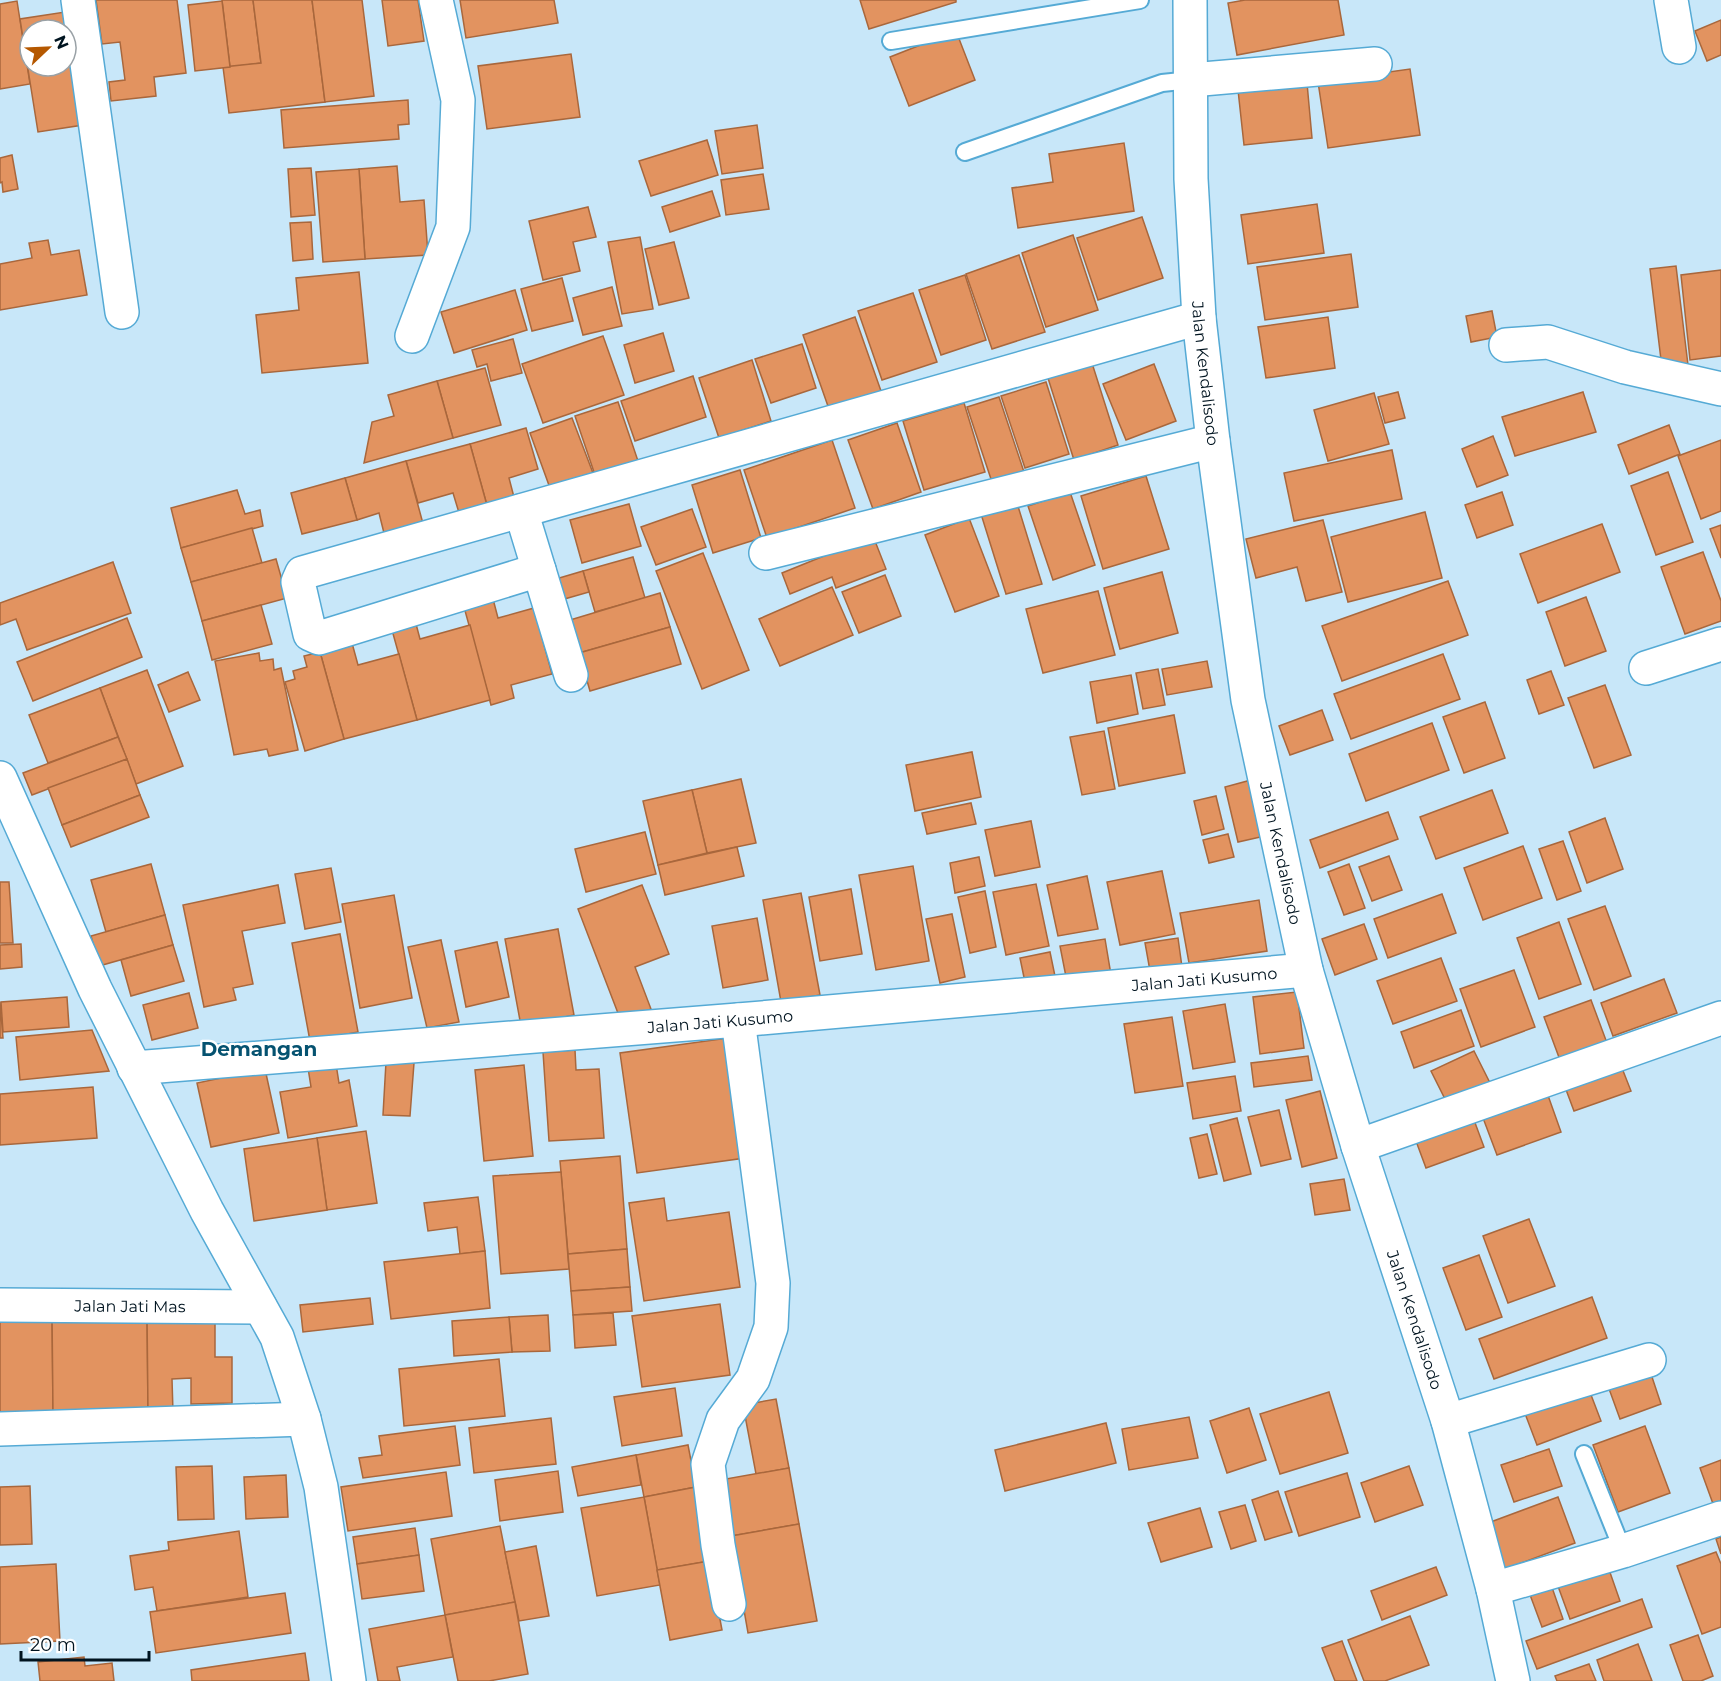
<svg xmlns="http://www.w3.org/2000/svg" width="1721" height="1681" viewBox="0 0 1721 1681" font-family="Montserrat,sans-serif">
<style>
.building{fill:#e29360;stroke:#a9673c;stroke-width:1.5;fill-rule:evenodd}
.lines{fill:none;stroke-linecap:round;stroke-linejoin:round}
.lane-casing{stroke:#55aad5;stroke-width:20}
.street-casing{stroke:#55aad5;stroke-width:36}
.secondary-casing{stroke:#55aad5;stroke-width:36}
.lane{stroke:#fff;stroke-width:16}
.street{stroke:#fff;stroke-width:33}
.secondary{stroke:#fff;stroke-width:33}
.labels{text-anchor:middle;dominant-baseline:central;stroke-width:4.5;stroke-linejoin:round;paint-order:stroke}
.street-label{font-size:16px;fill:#001420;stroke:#fff}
.quarter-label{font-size:20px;font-weight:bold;fill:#055270;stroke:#fff}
</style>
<rect width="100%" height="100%" fill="#c8e7f9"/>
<!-- building -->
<g class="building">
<polygon points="96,0 177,0 186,73 154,77 156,96 111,101 109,82 125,80 120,42 102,44"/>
<polygon points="222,0 253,0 261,63 230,67"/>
<polygon points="253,0 312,0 325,102 229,113 223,67 261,63"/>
<polygon points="312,0 362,0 374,96 325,102"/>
<polygon points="382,0 418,0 424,41 388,46"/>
<polygon points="460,0 554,0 558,23 466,38"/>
<polygon points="860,0 956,0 956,2 869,29"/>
<polygon points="1245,0 1338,0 1344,35 1237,55 1228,3"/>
<polygon points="17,1 30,84 0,89 0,4"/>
<polygon points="222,1 230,67 195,71 188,5"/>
<path d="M 65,12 L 83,125 L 38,132 L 20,19 ZM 30,30 L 66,30 L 66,66 L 30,66 Z"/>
<polygon points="1721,20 1721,55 1707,61 1695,31"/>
<polygon points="956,31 975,80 909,106 890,57"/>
<polygon points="571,54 580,117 487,129 478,66"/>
<polygon points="1410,69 1420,135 1328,148 1318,82"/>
<polygon points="1307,83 1312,138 1244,145 1238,90"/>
<polygon points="408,100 409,124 398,125 399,139 284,148 281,110"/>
<polygon points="757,125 763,168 722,174 715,131"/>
<polygon points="707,140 718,175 651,196 639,161"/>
<polygon points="1124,143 1134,211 1018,228 1012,188 1053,182 1049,154"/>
<polygon points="12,155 18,189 3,192 2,182 0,183 0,158"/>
<polygon points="397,166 400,202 424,200 428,255 365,259 359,169"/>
<polygon points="311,168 315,215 291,217 288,169"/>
<polygon points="359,169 365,259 323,262 316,172"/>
<polygon points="763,174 769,209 726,215 721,180"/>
<polygon points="712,191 720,216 670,232 662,207"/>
<polygon points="1317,204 1324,253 1248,264 1241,215"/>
<polygon points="588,207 596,237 573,242 580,271 543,280 529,221"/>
<polygon points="1142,217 1163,278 1098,300 1077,238"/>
<polygon points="311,222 313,259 293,261 290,223"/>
<polygon points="1073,235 1098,310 1046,327 1022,253"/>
<polygon points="640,237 653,309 622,314 608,242"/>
<polygon points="48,240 51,255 79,250 87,295 0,310 0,264 32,258 29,243"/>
<polygon points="674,242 689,298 659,305 645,249"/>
<polygon points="1351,254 1358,307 1265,320 1257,267"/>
<polygon points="1019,255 1045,332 992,349 966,274"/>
<polygon points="1676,266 1688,365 1662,368 1650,269"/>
<polygon points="1721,270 1721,356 1690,360 1681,275"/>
<polygon points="359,272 368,363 262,373 256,315 299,310 296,278"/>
<polygon points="965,275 986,340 941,355 919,290"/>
<polygon points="562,278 573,321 532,331 521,289"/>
<polygon points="612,287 622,326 583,335 573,298"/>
<polygon points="515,290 527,330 454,353 441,312"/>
<polygon points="913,293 937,362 882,380 858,311"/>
<polygon points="1492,311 1497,337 1471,342 1466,316"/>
<polygon points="855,317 881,391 829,409 803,335"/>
<polygon points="1328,317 1335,368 1266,378 1258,327"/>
<polygon points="663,333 674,371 635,383 624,345"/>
<polygon points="603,336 624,395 543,423 522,364"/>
<polygon points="513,339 522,373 491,381 487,364 477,367 472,350"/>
<polygon points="802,344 816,388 771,403 755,359"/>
<polygon points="752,360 771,421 719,438 699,378"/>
<polygon points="1091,360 1118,445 1074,460 1047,375"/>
<polygon points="1154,364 1176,421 1126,440 1103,384"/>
<polygon points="485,368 501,425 453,438 437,381"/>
<polygon points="693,376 706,417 635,441 621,401"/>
<polygon points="437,381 453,438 364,463 372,422 394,416 388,395"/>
<polygon points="1046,382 1069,454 1025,468 1001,396"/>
<polygon points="1398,392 1405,418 1385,423 1378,397"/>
<polygon points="1583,392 1596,432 1515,456 1502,417"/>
<polygon points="1374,393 1389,444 1328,461 1314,410"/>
<polygon points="999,397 1024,472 992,482 967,407"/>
<polygon points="618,402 638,461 595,475 575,416"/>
<polygon points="964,403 985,472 924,490 903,421"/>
<polygon points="572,418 593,473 550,488 530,433"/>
<polygon points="897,423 921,492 873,509 848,440"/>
<polygon points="1669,425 1680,454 1629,474 1618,445"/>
<polygon points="526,428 538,469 509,478 515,501 488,509 470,444"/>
<polygon points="1493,436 1508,475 1477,487 1462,449"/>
<polygon points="832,440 855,508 767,538 744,470"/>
<polygon points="1721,440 1721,511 1701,519 1678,456"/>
<polygon points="470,444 488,509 460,516 453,493 418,503 406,461"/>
<polygon points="1392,450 1402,499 1294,521 1284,473"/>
<polygon points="406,461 425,531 386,541 379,513 357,520 345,478"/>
<polygon points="740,470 761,538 713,553 692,485"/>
<polygon points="1668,472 1693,542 1656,555 1631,486"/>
<polygon points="1146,476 1169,549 1103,569 1081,496"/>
<polygon points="345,478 357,520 302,534 291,493"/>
<polygon points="237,490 245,514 260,510 263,526 181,548 171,508"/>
<polygon points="1070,492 1095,565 1053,580 1028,506"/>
<polygon points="1502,492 1513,525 1477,538 1465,505"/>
<polygon points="1017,503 1042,584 1006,594 981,514"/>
<polygon points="629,504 641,546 582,563 570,520"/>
<polygon points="692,509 706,547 656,565 641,527"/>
<polygon points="1425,512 1442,578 1348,602 1331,537"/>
<polygon points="969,518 999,596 955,612 925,535"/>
<polygon points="1323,520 1342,592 1306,601 1297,567 1256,578 1246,539"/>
<polygon points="1602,524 1620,572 1538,603 1520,554"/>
<polygon points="1721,525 1721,558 1710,529"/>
<polygon points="252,528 262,563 191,582 181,548"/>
<polygon points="873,536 886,569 836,588 832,577 790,594 782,573"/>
<polygon points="1703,552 1721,601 1721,621 1685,634 1661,567"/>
<polygon points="703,553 749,670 702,689 656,571"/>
<polygon points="633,557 645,598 595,612 583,571"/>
<polygon points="276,559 287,598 202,621 191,582"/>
<polygon points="113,562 131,613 27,650 16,619 0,625 0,603"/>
<polygon points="583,571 589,592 554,602 549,581"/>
<polygon points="1162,572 1178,633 1120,649 1104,588"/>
<polygon points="885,575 901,616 859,633 842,592"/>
<polygon points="1448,581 1468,635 1342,681 1322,626"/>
<polygon points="832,587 853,635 780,666 759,619"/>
<polygon points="1098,591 1115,655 1043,673 1026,609"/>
<polygon points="660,593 670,627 579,653 570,620"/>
<polygon points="1586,597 1606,651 1565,666 1546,612"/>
<polygon points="493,599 498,618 534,608 552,674 511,685 514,698 491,705 464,607"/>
<polygon points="261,605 272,644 212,660 202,621"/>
<polygon points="127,618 142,657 33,701 17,662"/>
<polygon points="416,624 420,639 470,625 490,700 417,720 392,630"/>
<polygon points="670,627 681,664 590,691 579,653"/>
<polygon points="352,643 358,665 399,654 417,720 344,739 320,652"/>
<polygon points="320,652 344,739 305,751 285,682 295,679 293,671 307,667 304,656"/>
<polygon points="259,653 260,661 273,659 274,670 281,668 298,750 269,756 267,749 234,755 215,661"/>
<polygon points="1443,654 1460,699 1351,739 1334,694"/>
<polygon points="1207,661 1212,687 1167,695 1162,669"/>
<polygon points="1158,669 1165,705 1143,709 1136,673"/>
<polygon points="147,670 183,766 136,784 100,688"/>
<polygon points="1551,671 1564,705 1539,714 1527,680"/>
<polygon points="188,672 200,700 169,712 158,685"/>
<polygon points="1131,675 1138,714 1097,723 1090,682"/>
<polygon points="1605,685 1631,755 1594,768 1568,698"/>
<polygon points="100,688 118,737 48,763 29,715"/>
<polygon points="1485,702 1505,758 1464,773 1443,717"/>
<polygon points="1322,710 1333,740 1290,755 1279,726"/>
<polygon points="1174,715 1185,773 1119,786 1108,728"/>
<polygon points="1432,723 1449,770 1366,801 1349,754"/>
<polygon points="1104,731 1115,789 1082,795 1070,737"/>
<polygon points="118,737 127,759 32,795 23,773"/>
<polygon points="972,752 981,797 915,811 906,765"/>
<polygon points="127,759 140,795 62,825 48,788"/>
<polygon points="741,779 756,843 707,853 692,790"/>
<polygon points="1251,780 1265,836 1238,842 1225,787"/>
<polygon points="692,790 707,853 658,865 643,801"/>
<polygon points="1492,790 1508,833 1436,859 1420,817"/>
<polygon points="140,795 149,817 71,847 62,825"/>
<polygon points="1216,796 1224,829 1202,835 1194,801"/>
<polygon points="971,803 976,824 927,834 922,813"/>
<polygon points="1388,812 1398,839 1320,868 1310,840"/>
<polygon points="1605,818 1623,869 1587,883 1569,832"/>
<polygon points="1031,821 1040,867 995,876 985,830"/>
<polygon points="645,832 656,874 586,892 575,849"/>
<polygon points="1228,834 1234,857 1209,863 1203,840"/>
<polygon points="1563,841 1581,891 1557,900 1539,849"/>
<polygon points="1523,846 1542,898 1483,920 1464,868"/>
<polygon points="737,847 744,876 665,895 658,865"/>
<polygon points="1389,856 1402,890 1372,901 1359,867"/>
<polygon points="979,857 985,886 955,893 950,863"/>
<polygon points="151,864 165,915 106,932 91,880"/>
<polygon points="1349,864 1365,908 1344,915 1328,872"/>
<polygon points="913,866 929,961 876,970 859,875"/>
<polygon points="331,868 341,922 305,929 295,874"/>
<polygon points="1162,871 1175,934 1120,945 1107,882"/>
<polygon points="1087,876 1098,929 1058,936 1047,885"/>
<polygon points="0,882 9,882 13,943 0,943"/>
<polygon points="1036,884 1049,946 1006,955 993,892"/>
<polygon points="278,885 285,923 242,931 253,984 233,988 236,1000 204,1007 183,905"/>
<polygon points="642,885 669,954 635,967 651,1009 621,1021 578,909"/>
<polygon points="851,889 862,954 820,961 809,897"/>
<polygon points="985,891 996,947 970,953 958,897"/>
<polygon points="801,893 820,995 781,1002 763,900"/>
<polygon points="1442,894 1456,933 1388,958 1374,919"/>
<polygon points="394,895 412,998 360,1008 342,904"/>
<polygon points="1259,900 1267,951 1189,963 1180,913"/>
<polygon points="1605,906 1631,976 1594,990 1568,919"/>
<polygon points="952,914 965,977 940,983 926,919"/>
<polygon points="165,915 173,945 99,966 91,936"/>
<polygon points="757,918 768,980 723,988 712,926"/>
<polygon points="1559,922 1581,984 1539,999 1517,938"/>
<polygon points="1364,924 1377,959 1335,975 1322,939"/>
<polygon points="558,929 574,1015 521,1026 505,939"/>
<polygon points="340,934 358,1032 310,1041 292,943"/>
<polygon points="1178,938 1182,967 1150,971 1145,943"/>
<polygon points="1105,939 1111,975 1067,982 1060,946"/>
<polygon points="441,940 459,1022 427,1028 408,947"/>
<polygon points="497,942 509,997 466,1007 455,951"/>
<polygon points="21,944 22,967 0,969 0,945"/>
<polygon points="173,945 184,981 131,996 121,960"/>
<polygon points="1050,952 1056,981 1026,987 1020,958"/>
<polygon points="1441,958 1457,1001 1393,1024 1377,981"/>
<polygon points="1514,970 1535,1027 1481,1047 1460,989"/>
<polygon points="1664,979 1677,1013 1613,1036 1601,1003"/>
<polygon points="1297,992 1304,1048 1260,1054 1253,997"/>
<polygon points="189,993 198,1028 152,1040 143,1005"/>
<polygon points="67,997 69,1027 3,1032 1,1002"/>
<polygon points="1591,1000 1607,1043 1560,1060 1544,1017"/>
<polygon points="0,1002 3,1038 0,1038"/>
<polygon points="1225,1004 1235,1062 1193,1069 1183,1011"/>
<polygon points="1461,1010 1474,1046 1414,1068 1401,1032"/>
<polygon points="1172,1017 1183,1086 1135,1093 1124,1024"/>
<polygon points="92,1030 109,1071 20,1080 16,1037"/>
<polygon points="728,1038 745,1158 637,1173 620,1053"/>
<polygon points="575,1050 576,1070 599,1069 604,1138 549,1141 543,1052"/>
<polygon points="1474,1051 1491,1085 1448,1105 1431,1071"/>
<polygon points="1308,1056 1312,1080 1254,1087 1251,1063"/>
<polygon points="1618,1058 1631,1091 1574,1111 1562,1079"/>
<polygon points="386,1062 414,1063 410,1116 383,1115"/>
<polygon points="336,1064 339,1083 349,1080 357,1126 288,1138 280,1092 311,1087 308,1068"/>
<polygon points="524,1065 533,1156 484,1161 475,1070"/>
<polygon points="265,1069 279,1133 211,1147 197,1083"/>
<polygon points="1235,1076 1241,1111 1193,1119 1187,1083"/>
<polygon points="93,1087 97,1138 0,1145 0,1094"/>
<polygon points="1545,1087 1561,1132 1497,1155 1480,1110"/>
<polygon points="1320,1091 1337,1158 1302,1167 1286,1100"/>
<polygon points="1279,1110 1291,1159 1261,1166 1248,1117"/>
<polygon points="1471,1112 1484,1147 1426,1168 1413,1133"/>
<polygon points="1237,1118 1251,1174 1224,1181 1210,1125"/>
<polygon points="366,1131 377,1203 327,1210 317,1138"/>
<polygon points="1207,1134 1217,1174 1199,1178 1190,1138"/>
<polygon points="317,1138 327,1210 254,1221 244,1149"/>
<polygon points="620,1156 627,1249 568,1254 560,1161"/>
<polygon points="561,1172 569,1269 501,1274 493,1176"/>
<polygon points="1344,1179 1350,1210 1315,1215 1310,1184"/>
<polygon points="478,1197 485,1251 460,1254 457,1227 428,1231 424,1203"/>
<polygon points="664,1198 667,1221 729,1212 740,1287 644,1301 629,1203"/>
<polygon points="1529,1219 1555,1286 1508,1303 1483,1236"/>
<polygon points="627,1249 630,1287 571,1291 568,1254"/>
<polygon points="485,1251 490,1308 391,1319 384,1262"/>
<polygon points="1479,1255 1502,1317 1466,1330 1443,1268"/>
<polygon points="630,1287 632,1311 573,1315 571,1291"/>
<polygon points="1592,1297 1607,1338 1494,1379 1479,1339"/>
<polygon points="370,1298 373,1324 303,1332 300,1305"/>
<polygon points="720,1304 730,1375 642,1387 632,1316"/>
<polygon points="52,1312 53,1412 0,1412 0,1313"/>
<polygon points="52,1312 147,1312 148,1412 53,1412"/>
<polygon points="147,1312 215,1312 215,1357 232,1357 232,1403 191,1404 191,1378 172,1379 173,1412 148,1412"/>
<polygon points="613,1313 616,1345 575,1348 573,1315"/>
<polygon points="548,1315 550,1351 512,1352 509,1317"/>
<polygon points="509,1317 512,1352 454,1356 452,1321"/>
<polygon points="499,1359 505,1416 404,1426 399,1369"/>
<polygon points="1650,1371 1661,1404 1620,1419 1608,1386"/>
<polygon points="1588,1387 1601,1421 1537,1445 1524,1411"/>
<polygon points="675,1388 682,1436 622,1446 614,1397"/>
<polygon points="1329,1392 1348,1453 1280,1474 1260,1414"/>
<polygon points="776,1399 789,1468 756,1474 743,1405"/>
<polygon points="1249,1408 1266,1460 1227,1473 1210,1421"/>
<polygon points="1189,1417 1198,1458 1129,1470 1122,1429"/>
<polygon points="551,1418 556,1464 474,1473 469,1428"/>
<polygon points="1106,1423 1116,1463 1005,1491 995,1450"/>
<polygon points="455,1426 460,1465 363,1478 359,1458 382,1455 379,1436"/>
<polygon points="1645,1426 1670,1493 1618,1512 1593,1445"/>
<polygon points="688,1445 696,1487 644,1497 636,1455"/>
<polygon points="1549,1449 1562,1486 1514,1502 1501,1465"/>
<polygon points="636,1455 641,1485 578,1496 572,1467"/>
<polygon points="1721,1460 1721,1510 1716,1512 1700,1468"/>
<polygon points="212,1466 214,1519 178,1520 176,1467"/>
<polygon points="1409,1466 1423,1505 1375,1522 1361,1483"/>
<polygon points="789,1468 799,1524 731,1536 720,1480"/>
<polygon points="558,1471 563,1512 500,1521 495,1480"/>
<polygon points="446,1472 452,1516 348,1531 341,1487"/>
<polygon points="1347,1473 1360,1517 1299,1536 1285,1492"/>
<polygon points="286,1475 288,1517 246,1519 244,1477"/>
<polygon points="30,1486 32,1544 0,1545 0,1487"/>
<polygon points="696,1487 709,1561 657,1570 644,1497"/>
<polygon points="1278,1491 1292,1532 1265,1540 1252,1500"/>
<polygon points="644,1497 660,1585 597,1596 581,1508"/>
<polygon points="1558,1497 1575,1543 1505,1569 1488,1523"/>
<polygon points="1245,1505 1256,1541 1231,1549 1219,1512"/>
<polygon points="1200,1508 1212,1547 1161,1562 1148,1523"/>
<polygon points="799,1524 817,1621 748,1633 731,1536"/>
<polygon points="500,1526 515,1602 445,1615 431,1539"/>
<polygon points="415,1528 419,1555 357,1564 353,1537"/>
<polygon points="239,1531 248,1597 157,1611 153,1587 135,1590 130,1556 169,1550 168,1542"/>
<polygon points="1721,1537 1721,1554 1716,1539"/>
<polygon points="536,1546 549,1616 519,1621 505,1552"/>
<polygon points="1716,1552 1721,1564 1721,1627 1702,1634 1677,1566"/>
<polygon points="419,1555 424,1591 362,1599 357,1564"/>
<polygon points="709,1561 722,1630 670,1640 657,1570"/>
<polygon points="1606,1561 1620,1601 1570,1619 1555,1578"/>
<polygon points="56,1564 60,1641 0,1644 0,1567"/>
<polygon points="1436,1567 1447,1595 1382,1620 1371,1591"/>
<polygon points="1548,1576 1563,1619 1542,1627 1526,1584"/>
<polygon points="285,1593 291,1633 156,1653 150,1612"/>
<polygon points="1642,1599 1652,1627 1537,1669 1526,1641"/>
<polygon points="515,1602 528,1674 489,1681 458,1681 445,1615"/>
<polygon points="445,1615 453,1657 397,1667 400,1681 378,1681 369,1629"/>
<polygon points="1410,1616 1429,1665 1385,1681 1364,1681 1348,1640"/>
<polygon points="1698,1635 1713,1676 1701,1681 1683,1681 1670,1645"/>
<polygon points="1342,1641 1357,1681 1335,1681 1322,1648"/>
<polygon points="1638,1644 1652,1681 1604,1681 1597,1660"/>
<polygon points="305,1653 309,1681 192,1681 191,1670"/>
<polygon points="84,1657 85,1666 112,1663 114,1681 40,1681 38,1662"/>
<polygon points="1589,1664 1596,1681 1557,1681 1555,1676"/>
</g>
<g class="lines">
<!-- lane casing -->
<g class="lane-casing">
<g id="lane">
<polyline points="891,41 1140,0"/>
<polyline points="965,152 1162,83 1191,80"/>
<polyline points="1584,1454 1623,1551"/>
</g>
</g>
<!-- street casing -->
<g class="street-casing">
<g id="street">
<polyline points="78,0 122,312"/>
<polyline points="1671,0 1679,47"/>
<polyline points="1191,80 1375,64"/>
<polyline points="412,336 453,227 458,100 436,0"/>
<polyline points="1506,345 1548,342 1625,367 1721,389"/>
<polyline points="521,511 571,675"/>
<polyline points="766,553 1213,441"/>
<polyline points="539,570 319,638 310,634 298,582 302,573 1199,318"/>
<polyline points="1646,668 1721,644"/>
<polyline points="0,778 95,989 207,1211 277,1337 304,1419 321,1487 349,1681"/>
<path id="s1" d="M 134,1068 L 738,1020 L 1306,970"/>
<polyline points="1358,1146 1721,1018"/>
<path id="s2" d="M 0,1305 L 260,1307"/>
<polyline points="1448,1421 1649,1360"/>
<polyline points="0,1429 304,1419"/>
<polyline points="1493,1589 1623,1551 1721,1518"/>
<polyline points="729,1604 718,1545 708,1464 723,1420 753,1379 771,1327 773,1283 738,1020"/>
</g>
</g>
<!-- secondary casing -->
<g class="secondary-casing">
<g id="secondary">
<path id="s3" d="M 1190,0 L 1191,179 L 1199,318 L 1213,441 L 1248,700 L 1306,970 L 1358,1146 L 1448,1421 L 1493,1589 L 1513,1681"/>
</g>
</g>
<!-- lane -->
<use href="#lane" class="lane"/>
<!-- street -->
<use href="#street" class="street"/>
<!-- secondary -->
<use href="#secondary" class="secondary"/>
</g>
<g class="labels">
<!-- street labels -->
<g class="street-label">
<text stroke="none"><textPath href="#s3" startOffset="374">Jalan Kendalisodo</textPath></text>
<text stroke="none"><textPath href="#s3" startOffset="860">Jalan Kendalisodo</textPath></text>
<text stroke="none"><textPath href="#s1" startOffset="1074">Jalan Jati Kusumo</textPath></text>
<text stroke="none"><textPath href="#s1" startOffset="588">Jalan Jati Kusumo</textPath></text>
<text stroke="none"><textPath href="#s2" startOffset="130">Jalan Jati Mas</textPath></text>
<text stroke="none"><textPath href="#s3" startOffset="1346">Jalan Kendalisodo</textPath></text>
</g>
<!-- quarter labels -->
<g class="quarter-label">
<text x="259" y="1049">Demangan</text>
</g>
</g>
<!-- north arrow -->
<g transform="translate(48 48) rotate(67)"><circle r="28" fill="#ffffff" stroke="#99a1a6" stroke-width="1.5"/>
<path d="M0-4.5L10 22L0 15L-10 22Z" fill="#b55800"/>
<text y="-9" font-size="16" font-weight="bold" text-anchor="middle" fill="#001420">N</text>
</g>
<!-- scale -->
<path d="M21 1651v9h128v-9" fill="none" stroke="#001420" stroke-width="3"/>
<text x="30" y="1651" font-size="18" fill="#001420" stroke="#ffffff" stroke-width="4.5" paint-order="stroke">20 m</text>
</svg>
